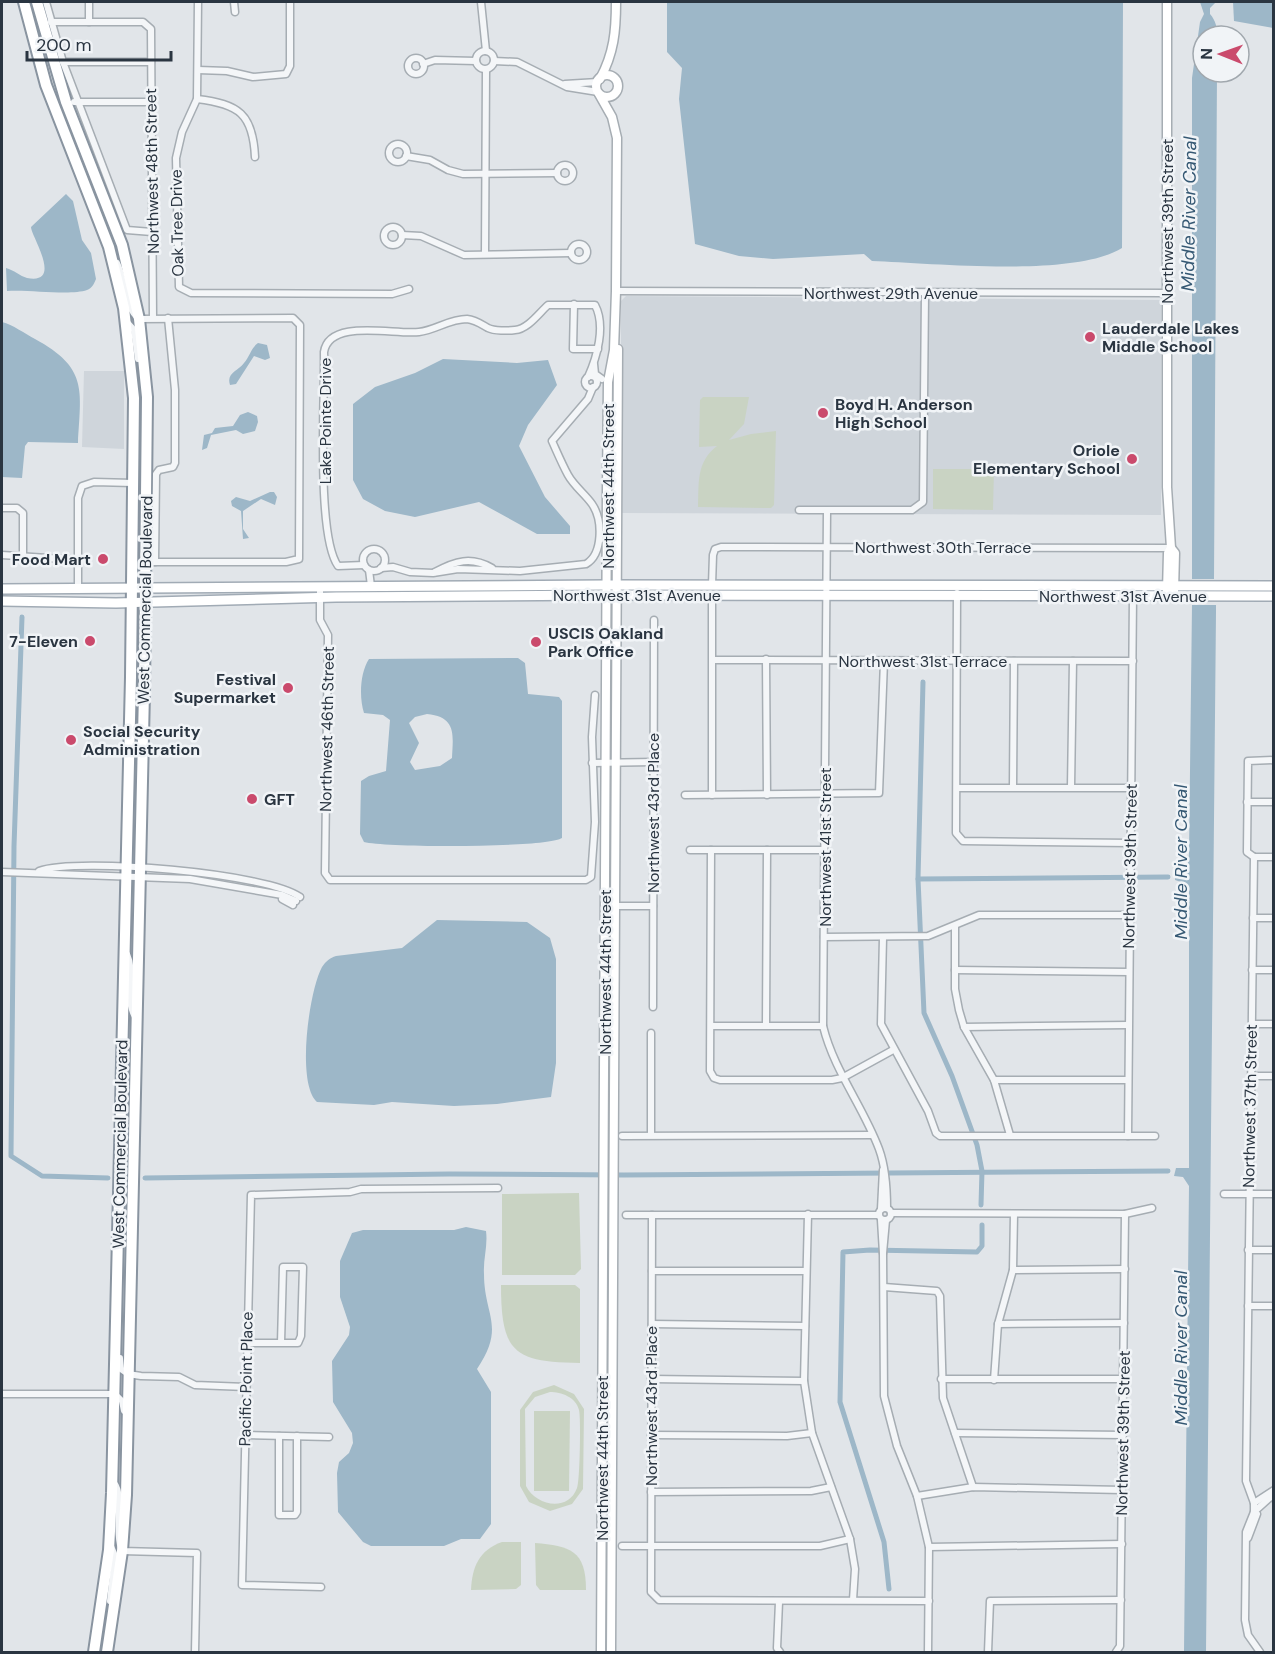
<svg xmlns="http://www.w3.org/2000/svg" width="1275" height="1654" viewBox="0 0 1275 1654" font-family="'DM Sans',sans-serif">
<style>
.built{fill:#cfd5db}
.green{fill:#c9d3c3;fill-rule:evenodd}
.water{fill:#9db7c8;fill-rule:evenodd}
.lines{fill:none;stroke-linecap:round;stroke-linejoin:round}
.canal{stroke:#9db7c8;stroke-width:5}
.street-casing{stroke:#a6adb3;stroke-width:9}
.secondary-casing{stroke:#a6adb3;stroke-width:11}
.primary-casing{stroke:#a1abb5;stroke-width:12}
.highway-casing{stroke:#8994a0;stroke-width:14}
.street{stroke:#f4f6f8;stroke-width:6}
.secondary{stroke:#fff;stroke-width:8}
.primary{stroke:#fff;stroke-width:9}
.highway{stroke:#fff;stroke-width:10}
.poi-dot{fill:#ca4a6c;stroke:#f1f4f7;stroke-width:2}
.labels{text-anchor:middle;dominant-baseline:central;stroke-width:5;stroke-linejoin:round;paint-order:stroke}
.street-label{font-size:16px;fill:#2a3541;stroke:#f1f4f7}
.poi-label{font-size:16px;font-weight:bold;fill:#2a3541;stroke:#f1f4f7;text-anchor:start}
.water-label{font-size:18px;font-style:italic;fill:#355873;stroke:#f1f4f7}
</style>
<rect width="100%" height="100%" fill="#e1e5e9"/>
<!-- built -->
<g class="built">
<polygon points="626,296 1161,300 1161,515 621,513 621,301"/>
<polygon points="84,371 124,371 124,449 82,447"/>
</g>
<!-- green -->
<g class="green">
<path d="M 703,397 L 749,397 L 744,424 L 729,440 L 751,434 L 776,431 L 774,505 L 771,508 L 698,507 C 699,483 696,462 717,446 L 699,447 L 700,400 Z"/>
<polygon points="933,469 994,469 993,510 933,509"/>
<polygon points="579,1193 581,1269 575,1275 502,1275 502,1194"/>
<path d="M 501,1285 L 575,1285 L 580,1289 L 580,1363 C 514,1362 501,1353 501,1285 Z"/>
<path d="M 554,1385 L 574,1394 L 584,1409 L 583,1489 L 572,1504 L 550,1511 L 529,1502 L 520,1486 L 520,1410 L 533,1392 ZM 550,1392 C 561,1392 576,1397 579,1410 C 581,1417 580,1482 577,1488 C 568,1513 535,1505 526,1486 L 525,1409 L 535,1397 Z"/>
<polygon points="534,1411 570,1411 569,1491 534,1491"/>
<path d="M 502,1542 L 521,1542 L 521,1585 L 516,1589 L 471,1590 C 472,1567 479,1550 502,1542 Z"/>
<path d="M 535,1543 C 570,1546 586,1550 586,1590 L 540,1590 L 536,1585 Z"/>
</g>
<!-- water -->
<g class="water">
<path d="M 667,2 L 1123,2 L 1122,248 C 1074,278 932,263 872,261 L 864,254 L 773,259 L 739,256 L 695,244 L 679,99 L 682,68 L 667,52 Z"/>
<path d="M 1200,2 L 1216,2 L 1210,8 L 1210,14 C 1216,21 1217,27 1217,36 L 1203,36 L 1203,72 L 1217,72 L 1214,579 L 1192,579 L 1192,78 L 1200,22 L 1204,14 Z"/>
<polygon points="1233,2 1273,2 1273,28 1234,21"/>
<path d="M 66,194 L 73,201 L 82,240 L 91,253 L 96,279 C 94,284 92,288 87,290 C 70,296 27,289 7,291 L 6,268 C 14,270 20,276 27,278 C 64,285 31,236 31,227 Z"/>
<path d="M 2,322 C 13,325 24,333 35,339 C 88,368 81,389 78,443 L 28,442 L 25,446 L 22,478 L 2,477 Z"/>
<path d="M 258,343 L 267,345 L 270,358 L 265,360 L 254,356 L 236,384 L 230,385 C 226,373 238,371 244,363 C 250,356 251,348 258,343 Z"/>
<polygon points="443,359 517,363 548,360 557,385 528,425 519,446 545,497 570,526 570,534 537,534 479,502 415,517 385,511 363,499 353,480 353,404 375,387 415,373"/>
<polygon points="248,412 257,416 258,422 255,431 243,434 236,430 211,435 207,448 202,450 204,435 212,433 215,428 233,426 240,415"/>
<polygon points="270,492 274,492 277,497 275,505 261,499 243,511 243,529 249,538 243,539 241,511 232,506 231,501 236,497 250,501"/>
<polygon points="1192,605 1216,605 1216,612 1206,1652 1184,1652 1189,1186 1183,1177 1174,1176 1176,1168 1189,1168 1189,890 1184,883 1175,880 1175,875 1187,870 1189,854"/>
<path d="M 518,658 L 525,663 L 528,694 L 559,697 L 562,701 L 562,838 C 547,848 387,848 364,842 L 360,834 L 361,781 L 369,776 L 386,771 L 390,720 L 383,715 L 364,713 C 359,697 360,673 369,659 ZM 427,714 C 457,717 453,735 452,758 L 440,766 L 415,770 L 410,762 L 419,743 L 409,723 L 415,717 Z"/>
<path d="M 437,920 L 527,922 L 550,938 L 556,959 L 556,1063 L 551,1097 L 497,1104 L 454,1106 L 392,1102 L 374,1105 L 317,1102 C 296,1083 309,991 322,967 C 326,961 330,958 336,956 L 402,948 Z"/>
<path d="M 466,1227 L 486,1231 C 488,1246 483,1259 484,1274 C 484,1316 506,1326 477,1369 L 491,1392 L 491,1524 L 480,1539 L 461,1539 L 444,1546 L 371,1546 L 363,1542 L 338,1512 L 337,1473 L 339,1462 L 349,1453 L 353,1443 L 352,1433 L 333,1402 L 332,1361 L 349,1335 L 350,1327 L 340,1297 L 340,1261 L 352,1233 L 363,1230 L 454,1230 Z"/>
</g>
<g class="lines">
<!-- canal -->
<g class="canal">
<polyline points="22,617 14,846 11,1156 42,1176 108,1178"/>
<polyline points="918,879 923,682"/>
<polyline points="145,1178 449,1174 624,1175 1168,1171"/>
<polyline points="981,1205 982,1171 977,1145 952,1076 924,1013 918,879 1168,877"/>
<polyline points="889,1589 884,1542 840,1402 843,1252 870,1250 977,1252 982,1246 982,1225"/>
</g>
<!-- street casing -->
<g class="street-casing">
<g id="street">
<polyline points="46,2 63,62 127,230 152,232"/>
<polyline points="198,2 197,99 182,132 176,158 179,287 191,293 392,294 409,289"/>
<polyline points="234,2 235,12"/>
<polyline points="481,2 486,51"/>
<polyline points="51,22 143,22 151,29 153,318"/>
<polyline points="89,22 89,2"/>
<circle cx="485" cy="60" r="9"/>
<circle cx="416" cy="66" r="8"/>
<polyline points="494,61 517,62 567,87 598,92"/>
<polyline points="63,62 151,62"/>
<polyline points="423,64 435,60 476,61"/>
<polyline points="198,70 227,71 253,77 286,74 290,66 290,2"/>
<polyline points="565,84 598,82"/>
<path d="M 197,99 C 239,104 253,114 255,157"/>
<polyline points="74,102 151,102"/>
<circle cx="398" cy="153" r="9"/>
<polyline points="406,156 430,160 448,170 463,174 557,173"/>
<circle cx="565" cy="173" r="8"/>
<circle cx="393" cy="236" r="9"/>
<polyline points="402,235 421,236 464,255 571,253"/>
<circle cx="579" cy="252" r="8"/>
<polyline points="485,254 486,70"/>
<path d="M 117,263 C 126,281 124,307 139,319 L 293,318 L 300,325 L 299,559 L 286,562 L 145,562"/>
<polyline points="616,291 1166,293"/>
<polyline points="574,304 573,349 598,349"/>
<polyline points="126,321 134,330 138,359"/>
<polyline points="594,364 595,374 602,379"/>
<circle cx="591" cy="382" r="6"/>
<polyline points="2,508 17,508 23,513 23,555"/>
<polyline points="799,510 912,510 923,502 925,294"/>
<path d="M 827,511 L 823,1026 C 834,1071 863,1106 879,1149 C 886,1168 887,1188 887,1208"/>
<circle cx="374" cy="560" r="11"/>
<polyline points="2,555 78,560"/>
<polyline points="155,562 156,474 159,470 173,467 175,463 175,390 168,318"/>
<path d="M 364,565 L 338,566 C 316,535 325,396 324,352 C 329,318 394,335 419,332 C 436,330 449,319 467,319 C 476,320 481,324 488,328 C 494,331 508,331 515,330 C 528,329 539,313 548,305 L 595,305 C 606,326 597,357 588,377"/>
<path d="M 381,568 L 393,567 L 410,572 L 433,573 L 458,569 L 520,571 L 586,564 C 603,554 603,520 592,504 C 585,494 574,486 568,475 C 562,464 557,452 552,441 L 588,399 L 593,387"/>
<polyline points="369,570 371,586"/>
<path d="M 435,572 C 455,561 471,556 492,568"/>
<polyline points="712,585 713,555 715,549 721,547 1171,548"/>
<polyline points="320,587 320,620 328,635 325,873 330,880 586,880 591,877 595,822 592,737 595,695"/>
<polyline points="78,589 78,498 82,486 94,482 133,483"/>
<polyline points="957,593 956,833 963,841 1131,843"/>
<polyline points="766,659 767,795"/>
<polyline points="713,660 1133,661"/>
<polyline points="592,763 654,762"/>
<polyline points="1013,787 1014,661"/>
<polyline points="1071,787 1073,661"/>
<polyline points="957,788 1131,788"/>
<polyline points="685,795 879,793 884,661"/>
<polyline points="712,795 712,595"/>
<polyline points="1247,802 1274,802"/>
<polyline points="690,850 824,850"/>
<polyline points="711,850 710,1071 714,1078 720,1080 832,1080 842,1078 893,1050"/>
<polyline points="1254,857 1246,1481 1254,1503 1254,1512 1246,1532 1245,1620 1248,1635 1260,1652"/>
<polyline points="1254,857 1247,852 1248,761 1274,760"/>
<polyline points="1254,857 1274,857"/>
<path d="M 39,871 C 78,857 267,873 300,897"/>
<polyline points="2,872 190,879 282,895 296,901"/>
<polyline points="282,899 293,905"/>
<polyline points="606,906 653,906"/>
<polyline points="1253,918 1274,918"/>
<polyline points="955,927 955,989 959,1010 964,1027 994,1080 1010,1135"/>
<polyline points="824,937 928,936 979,915 1130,915"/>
<polyline points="883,938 881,1024 928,1111 936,1133 940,1136 1155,1136"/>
<path d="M 127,954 C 136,973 124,997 135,1017"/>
<polyline points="955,970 1129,972"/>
<polyline points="1252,970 1274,970"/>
<polyline points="653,1007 654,620"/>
<polyline points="1252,1024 1274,1024"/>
<polyline points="766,1025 767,850"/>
<polyline points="711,1026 823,1026"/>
<polyline points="964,1027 1128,1025"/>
<polyline points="651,1033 651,1135"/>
<polyline points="1251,1076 1274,1076"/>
<polyline points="994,1080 1128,1080"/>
<polyline points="622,1136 872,1135"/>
<polyline points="1128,1136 1133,596"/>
<polyline points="1224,1194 1274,1194"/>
<circle cx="885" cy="1214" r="6"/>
<polyline points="881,1209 883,1170"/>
<polyline points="891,1213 1125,1214 1152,1208"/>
<polyline points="808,1214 804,1381 812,1433 850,1539 855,1569 853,1600"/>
<polyline points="626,1215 878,1215"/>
<polyline points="652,1215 651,1592 659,1600 929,1601"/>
<polyline points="881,1220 883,1253"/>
<polyline points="886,1220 883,1253 884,1396 897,1446 917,1496 929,1547 928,1652"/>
<polyline points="1248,1250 1274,1250"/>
<polyline points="1013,1270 1125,1269"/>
<polyline points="652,1271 805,1271"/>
<polyline points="884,1287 937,1291 940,1296 943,1398 973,1487"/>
<polyline points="1248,1306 1274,1306"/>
<polyline points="652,1324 805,1326"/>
<polyline points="998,1324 1124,1323"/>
<polyline points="247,1343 298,1343 301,1336 303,1267 283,1267 281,1343"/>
<polyline points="120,1358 121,1369 128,1374 141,1376 179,1377 195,1385 246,1387"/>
<polyline points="651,1379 804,1381"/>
<polyline points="941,1379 1123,1379"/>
<polyline points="994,1380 998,1324 1013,1270 1014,1214"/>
<polyline points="2,1394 115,1394 122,1401 124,1411"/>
<polyline points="955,1433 1123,1435"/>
<polyline points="245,1435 329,1437"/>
<polyline points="651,1435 787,1436 812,1433"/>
<polyline points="279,1436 279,1515 295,1515 297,1512 297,1436"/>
<path d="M 112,1481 C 126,1490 113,1531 122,1551 L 197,1553 L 195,1652"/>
<polyline points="651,1492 811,1491 831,1487"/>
<polyline points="917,1496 973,1487 1122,1490"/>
<polyline points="1254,1503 1274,1490"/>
<polyline points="1254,1512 1274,1494"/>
<polyline points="1248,1538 1257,1514"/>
<polyline points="622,1546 820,1546 850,1539"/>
<polyline points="929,1547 1122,1544"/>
<polyline points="321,1587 242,1585 251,1195 350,1192 361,1189 498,1188"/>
<polyline points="110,1601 115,1556 111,1546"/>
<polyline points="779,1602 777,1648 780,1652"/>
<polyline points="988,1652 990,1601 1121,1600"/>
<polyline points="1116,1652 1120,1646 1125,1214"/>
</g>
</g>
<!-- secondary casing -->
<g class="secondary-casing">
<g id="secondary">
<circle cx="607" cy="86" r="11"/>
<path d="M 600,79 C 614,53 616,31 616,2"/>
<polyline points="599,94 612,117 617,138 616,291 614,350 608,382 607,490 601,1652"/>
<polyline points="1171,548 1175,553 1174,591"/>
<polyline points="1167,591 1168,553 1171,548 1167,487 1167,2"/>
<polyline points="611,1652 618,349"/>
</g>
</g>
<!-- primary casing -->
<g class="primary-casing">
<g id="primary">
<polyline points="2,589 607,585 1274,586"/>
<polyline points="2,601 116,603 336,597 603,595 1274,596"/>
</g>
</g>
<!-- highway casing -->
<g class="highway-casing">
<g id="highway">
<polyline points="24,2 46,85 109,247 124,308 134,398 131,677 112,1493 109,1550 94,1652"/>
<polyline points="37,2 66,102 122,245 139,319 147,397 144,692 126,1495 122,1551 107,1652"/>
</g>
</g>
<!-- street -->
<use href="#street" class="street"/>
<!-- secondary -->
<use href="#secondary" class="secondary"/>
<!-- primary -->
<use href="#primary" class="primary"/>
<!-- highway -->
<use href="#highway" class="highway"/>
</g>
<!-- markers -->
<g class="poi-dot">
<circle cx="1090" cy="337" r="6"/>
<circle cx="823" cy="413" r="6"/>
<circle cx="1132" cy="459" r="6"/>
<circle cx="103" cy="559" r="6"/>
<circle cx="90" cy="641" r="6"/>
<circle cx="536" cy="642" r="6"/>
<circle cx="288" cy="688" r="6"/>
<circle cx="71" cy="740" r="6"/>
<circle cx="252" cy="799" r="6"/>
</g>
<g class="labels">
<!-- street labels -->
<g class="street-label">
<text transform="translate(152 171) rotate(-91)">Northwest 48th Street</text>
<text transform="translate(1167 221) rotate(-90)">Northwest 39th Street</text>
<text transform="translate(177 223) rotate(-91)">Oak Tree Drive</text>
<text x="891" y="293">Northwest 29th Avenue</text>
<text transform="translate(325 421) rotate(-90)">Lake Pointe Drive</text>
<text transform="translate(608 486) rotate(-90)">Northwest 44th Street</text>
<text x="943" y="547">Northwest 30th Terrace</text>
<text x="637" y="595">Northwest 31st Avenue</text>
<text x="1123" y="596">Northwest 31st Avenue</text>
<text transform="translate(145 600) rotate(-89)">West Commercial Boulevard</text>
<text x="923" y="661">Northwest 31st Terrace</text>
<text transform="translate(327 729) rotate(-89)">Northwest 46th Street</text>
<text transform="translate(653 813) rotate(-90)">Northwest 43rd Place</text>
<text transform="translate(825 847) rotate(-90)">Northwest 41st Street</text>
<text transform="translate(1130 866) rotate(-89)">Northwest 39th Street</text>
<text transform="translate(605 972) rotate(-90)">Northwest 44th Street</text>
<text transform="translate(1250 1106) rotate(-89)">Northwest 37th Street</text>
<text transform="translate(120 1144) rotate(-89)">West Commercial Boulevard</text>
<text transform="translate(246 1379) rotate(-89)">Pacific Point Place</text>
<text transform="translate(651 1406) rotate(-90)">Northwest 43rd Place</text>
<text transform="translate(1123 1433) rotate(-89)">Northwest 39th Street</text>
<text transform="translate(602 1458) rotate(-90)">Northwest 44th Street</text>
</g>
<!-- poi labels -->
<g class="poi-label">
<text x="1102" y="328">Lauderdale Lakes<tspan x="1102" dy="18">Middle School</tspan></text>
<text x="835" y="404">Boyd H. Anderson<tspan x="835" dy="18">High School</tspan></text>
<text x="1120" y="450" text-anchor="end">Oriole<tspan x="1120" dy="18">Elementary School</tspan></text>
<text x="91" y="559" text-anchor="end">Food Mart</text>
<text x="548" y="633">USCIS Oakland<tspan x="548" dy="18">Park Office</tspan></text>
<text x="78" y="641" text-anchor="end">7-Eleven</text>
<text x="276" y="679" text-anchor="end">Festival<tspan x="276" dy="18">Supermarket</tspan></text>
<text x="83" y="731">Social Security<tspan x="83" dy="18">Administration</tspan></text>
<text x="264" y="799">GFT</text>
</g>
<!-- water labels -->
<g class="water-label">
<text transform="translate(1189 214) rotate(-89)">Middle River Canal</text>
<text transform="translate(1181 862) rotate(-90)">Middle River Canal</text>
<text transform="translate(1181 1348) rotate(-90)">Middle River Canal</text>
</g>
</g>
<!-- border -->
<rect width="1275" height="1654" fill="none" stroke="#2a3541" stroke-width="6"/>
<!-- north arrow -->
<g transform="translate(1221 54) rotate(271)"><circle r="28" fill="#f1f4f7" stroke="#a1a8ae" stroke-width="1.5"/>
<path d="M0-4.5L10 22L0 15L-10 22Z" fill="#ca4a6c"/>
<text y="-9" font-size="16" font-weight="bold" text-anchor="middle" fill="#2a3541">N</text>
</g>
<!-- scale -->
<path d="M27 51v9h144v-9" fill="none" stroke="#2a3541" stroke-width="3"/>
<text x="36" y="51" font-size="18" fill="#2a3541" stroke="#f1f4f7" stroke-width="4.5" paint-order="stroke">200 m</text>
</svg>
